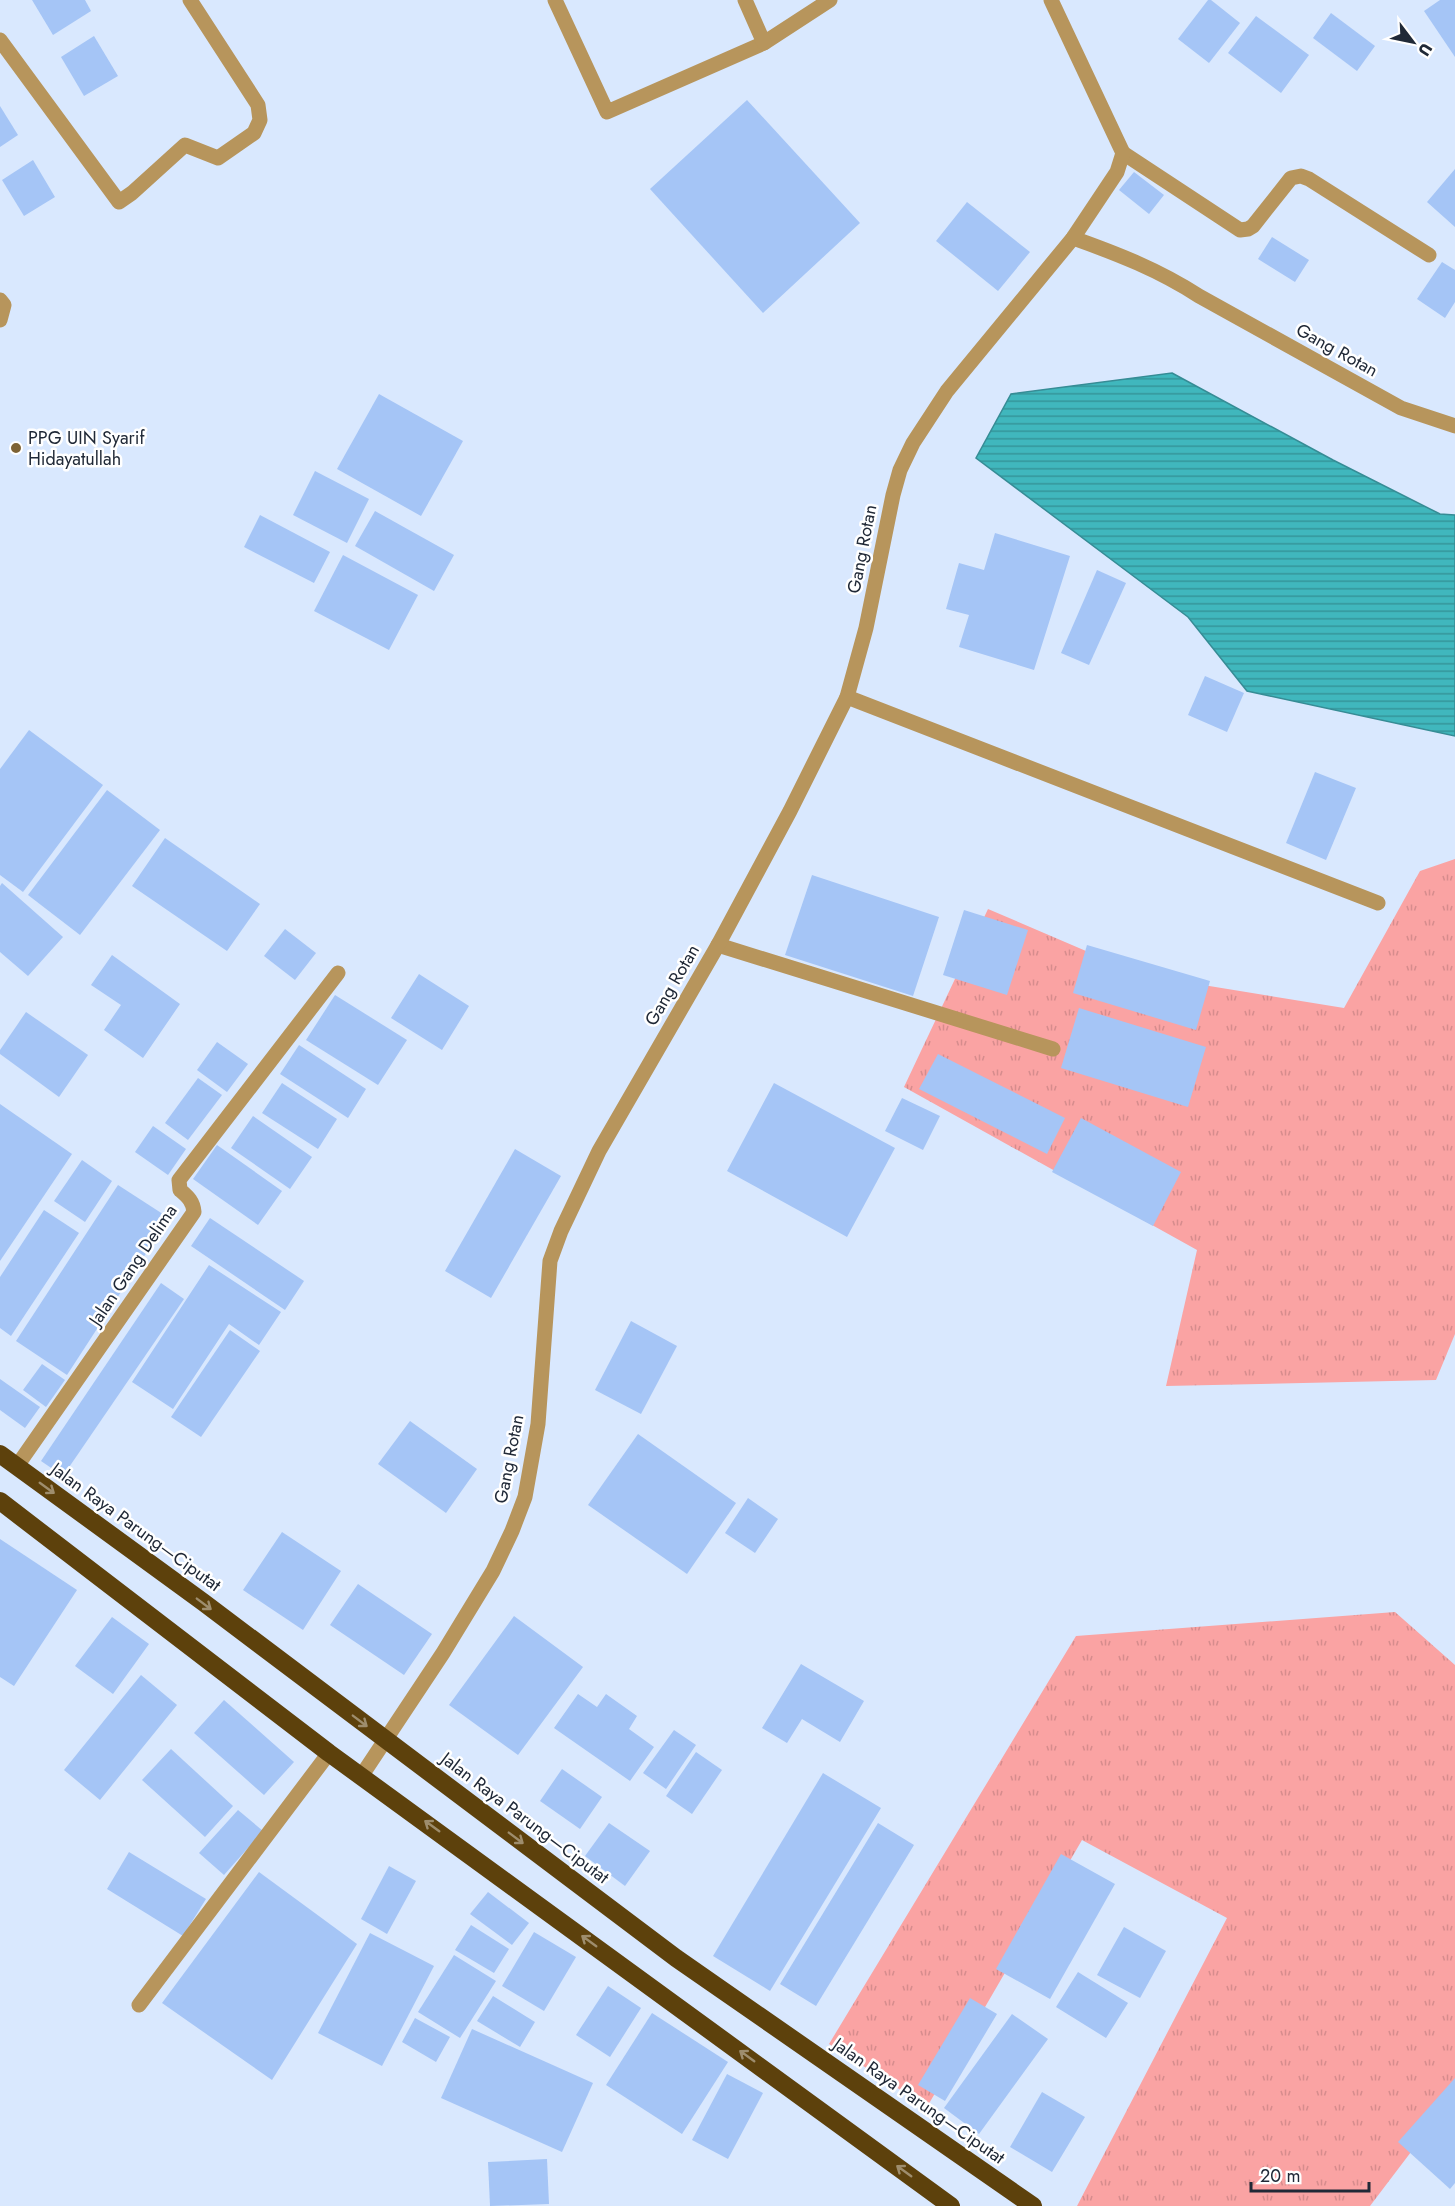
<svg xmlns="http://www.w3.org/2000/svg" width="1455" height="2206" viewBox="0 0 1455 2206" font-family="Jost,sans-serif">
<style>
.grass{fill:url(#grass-tufts)}
.water{fill:url(#water-rules);stroke:#368c95;stroke-width:1.5}
.building{fill:#a5c5f6}
.lines{fill:none;stroke-linecap:round;stroke-linejoin:round}
.minor{stroke:#b7955c;stroke-width:15}
.highway{stroke:#5d410c;stroke-width:18}
.oneway{stroke:#9e8d6d}
.poi-dot{fill:#7d6234;stroke:#fff;stroke-width:2}
.labels{text-anchor:middle;dominant-baseline:central;stroke-width:5;stroke-linejoin:round;paint-order:stroke}
.street-label{font-size:18px;fill:#202937;stroke:#fff}
.poi-label{font-size:18px;fill:#202937;stroke:#fff;text-anchor:start}
</style>
<defs>
<pattern id="grass-tufts" width="24" height="20" patternUnits="userSpaceOnUse" patternTransform="scale(1.5)"><rect width="24" height="20" fill="#faa3a3"/><path d="M3 7l-1-3M5 7V3M7 7l1-3M15 17l-1-3M17 17v-4M19 17l1-3" fill="none" stroke="#d68c8d"/></pattern>
<pattern id="water-rules" width="6" height="5" patternUnits="userSpaceOnUse" patternTransform="scale(1.5)"><rect width="6" height="5" fill="#40b7bd"/><path d="M0 2.5h6" fill="none" stroke="#35959a"/></pattern>
</defs>
<rect width="100%" height="100%" fill="#d9e8fe"/>
<!-- grass -->
<g class="grass">
<polygon points="1455,859 1455,1334 1436,1380 1166,1386 1197,1250 904,1087 988,909 1142,975 1344,1008 1420,871"/>
<polygon points="1395,1612 1455,1665 1455,2094 1370,2206 1077,2206 1227,1918 1082,1840 927,2107 829,2044 1076,1636"/>
</g>
<!-- water -->
<polygon class="water" points="1172,373 1333,460 1440,514 1455,515 1455,736 1247,691 1188,617 976,458 1011,394"/>
<!-- building -->
<g class="building">
<polygon points="32,0 85,0 91,11 53,35"/>
<polygon points="1208,0 1211,0 1240,23 1209,63 1178,39"/>
<polygon points="1440,0 1455,0 1455,57 1424,11"/>
<polygon points="1331,13 1375,46 1357,71 1313,38"/>
<polygon points="1256,16 1309,55 1281,93 1228,53"/>
<polygon points="94,36 118,76 84,96 61,57"/>
<polygon points="747,100 860,223 763,313 650,189"/>
<polygon points="0,106 18,135 0,147"/>
<polygon points="33,160 55,197 24,216 2,180"/>
<polygon points="1455,169 1455,227 1427,202"/>
<polygon points="1134,172 1164,195 1149,214 1119,190"/>
<polygon points="967,202 1030,252 998,291 936,241"/>
<polygon points="1272,237 1309,260 1295,282 1258,259"/>
<polygon points="1442,262 1455,270 1455,302 1445,318 1417,299"/>
<polygon points="379,394 463,441 421,516 337,469"/>
<polygon points="315,471 369,499 347,543 293,515"/>
<polygon points="375,511 454,555 434,591 355,546"/>
<polygon points="260,515 330,552 314,583 244,547"/>
<polygon points="995,533 1070,556 1034,670 959,647 969,615 946,609 959,563 984,570"/>
<polygon points="343,555 418,595 389,650 314,611"/>
<polygon points="1097,570 1126,583 1089,665 1061,653"/>
<polygon points="1205,676 1244,693 1227,732 1188,715"/>
<polygon points="29,730 103,785 23,892 0,875 0,769"/>
<polygon points="1315,772 1356,788 1326,860 1286,843"/>
<polygon points="107,790 160,830 80,935 28,895"/>
<polygon points="165,838 260,904 227,951 132,886"/>
<polygon points="812,875 939,917 913,996 785,955"/>
<polygon points="2,883 63,937 28,976 0,952 0,886"/>
<polygon points="964,910 1028,930 1007,995 943,975"/>
<polygon points="285,929 316,953 295,980 264,956"/>
<polygon points="1087,945 1210,981 1196,1030 1073,993"/>
<polygon points="112,955 180,1004 143,1058 104,1030 121,1005 91,985"/>
<polygon points="419,974 469,1006 442,1050 391,1018"/>
<polygon points="335,995 407,1040 378,1085 306,1040"/>
<polygon points="1079,1008 1206,1047 1188,1107 1061,1068"/>
<polygon points="26,1012 88,1055 59,1097 0,1054 0,1050"/>
<polygon points="217,1042 248,1064 227,1092 197,1070"/>
<polygon points="299,1045 366,1089 348,1118 280,1074"/>
<polygon points="938,1054 1065,1118 1047,1154 919,1089"/>
<polygon points="198,1078 222,1095 188,1140 165,1123"/>
<polygon points="282,1083 337,1119 318,1149 262,1113"/>
<polygon points="774,1083 895,1148 847,1237 727,1171"/>
<polygon points="902,1098 940,1116 923,1150 885,1131"/>
<polygon points="0,1104 72,1154 0,1261"/>
<polygon points="253,1116 312,1157 290,1189 231,1148"/>
<polygon points="1081,1118 1181,1172 1153,1226 1052,1172"/>
<polygon points="153,1126 186,1149 168,1175 135,1152"/>
<polygon points="217,1145 282,1191 258,1225 193,1179"/>
<polygon points="515,1149 561,1176 491,1298 445,1271"/>
<polygon points="82,1160 112,1181 85,1222 54,1201"/>
<polygon points="118,1185 169,1218 67,1375 16,1341"/>
<polygon points="44,1210 79,1233 11,1336 0,1328 0,1277"/>
<polygon points="210,1218 304,1281 285,1310 191,1246"/>
<polygon points="209,1265 281,1312 259,1345 229,1324 173,1409 132,1382"/>
<polygon points="161,1283 184,1299 63,1476 41,1461"/>
<polygon points="631,1321 677,1346 641,1414 595,1390"/>
<polygon points="230,1330 260,1351 201,1437 171,1417"/>
<polygon points="42,1364 65,1380 46,1407 23,1390"/>
<polygon points="0,1379 40,1407 25,1428 0,1410"/>
<polygon points="410,1421 477,1469 446,1513 378,1464"/>
<polygon points="638,1434 736,1503 687,1574 588,1505"/>
<polygon points="748,1498 778,1519 755,1553 725,1533"/>
<polygon points="282,1532 341,1571 303,1630 243,1590"/>
<polygon points="0,1539 77,1590 14,1686 0,1677"/>
<polygon points="358,1584 432,1634 404,1675 330,1625"/>
<polygon points="514,1616 583,1667 518,1755 449,1705"/>
<polygon points="112,1617 149,1644 113,1694 75,1666"/>
<polygon points="801,1664 864,1701 840,1742 802,1719 787,1743 762,1728"/>
<polygon points="141,1675 177,1705 100,1800 64,1770"/>
<polygon points="578,1694 597,1707 606,1694 637,1716 629,1729 654,1747 630,1781 554,1728"/>
<polygon points="224,1700 294,1762 264,1795 194,1733"/>
<polygon points="674,1730 696,1745 666,1789 643,1773"/>
<polygon points="171,1749 233,1806 205,1837 142,1780"/>
<polygon points="696,1752 722,1770 692,1814 666,1796"/>
<polygon points="562,1769 602,1797 580,1829 540,1801"/>
<polygon points="823,1773 881,1808 770,1991 713,1956"/>
<polygon points="238,1810 263,1831 224,1875 199,1853"/>
<polygon points="609,1823 650,1851 625,1886 585,1856"/>
<polygon points="878,1823 914,1845 816,2006 780,1984"/>
<polygon points="129,1852 206,1899 183,1936 107,1889"/>
<polygon points="1061,1854 1115,1884 1050,1999 996,1969"/>
<polygon points="389,1866 416,1881 387,1934 361,1919"/>
<polygon points="259,1872 357,1944 272,2080 162,2003"/>
<polygon points="488,1892 529,1923 512,1945 470,1914"/>
<polygon points="471,1925 509,1949 494,1973 455,1950"/>
<polygon points="1124,1927 1166,1951 1140,1998 1097,1975"/>
<polygon points="534,1932 576,1957 544,2011 502,1986"/>
<polygon points="370,1933 434,1966 382,2066 318,2033"/>
<polygon points="454,1955 496,1981 460,2038 418,2012"/>
<polygon points="1078,1972 1128,2003 1106,2038 1056,2007"/>
<polygon points="608,1986 641,2008 610,2057 576,2035"/>
<polygon points="493,1996 535,2022 520,2047 477,2021"/>
<polygon points="970,1998 997,2014 945,2101 918,2085"/>
<polygon points="652,2013 728,2062 682,2134 606,2085"/>
<polygon points="1012,2014 1048,2039 979,2134 944,2108"/>
<polygon points="415,2018 450,2037 436,2062 402,2042"/>
<polygon points="472,2029 593,2083 562,2152 441,2098"/>
<polygon points="727,2074 763,2093 728,2159 692,2140"/>
<polygon points="1455,2078 1455,2183 1450,2189 1398,2142"/>
<polygon points="1042,2092 1085,2117 1052,2172 1010,2147"/>
<polygon points="547,2159 549,2204 490,2206 488,2162"/>
</g>
<g class="lines">
<!-- minor -->
<g class="minor">
<polyline points="555,0 607,112 764,43 830,0"/>
<polyline points="745,0 764,43"/>
<polyline points="0,40 119,202 132,193 185,145 218,158 254,133 260,120 258,105 190,0"/>
<polyline points="1123,153 1240,230 1248,229 1253,226 1291,178 1301,176 1309,179 1429,255"/>
<path d="M 1073,238 C 1118,254 1159,270 1199,296 L 1401,408 L 1455,426"/>
<polyline points="0,300 4,305 0,320"/>
<polyline points="847,697 1378,903"/>
<polyline points="718,945 1053,1049"/>
<path d="M 17,1466 L 194,1212 C 193,1201 188,1197 180,1190 L 179,1180 L 338,973"/>
<polyline points="362,1775 443,1653 493,1571 512,1531 525,1497 538,1424 550,1261 561,1231 599,1151 718,945 790,811 847,697 866,628 893,495 900,470 913,443 947,391 1073,238 1117,172 1123,153 1051,0"/>
<polyline points="139,2005 329,1753"/>
</g>
<!-- highway -->
<g class="highway">
<polyline points="0,1454 203,1602 676,1958 1033,2206"/>
<polyline points="0,1501 329,1753 951,2206"/>
</g>
</g>
<!-- one-way arrows -->
<defs><path id="oneway-shaft" d="M-6 0H5M1.5-3L5.5 0L1.5 3" fill="none" stroke-width="1.6" stroke-linecap="round" stroke-linejoin="round" transform="scale(1.5)"/></defs>
<g class="oneway">
<use href="#oneway-shaft" transform="translate(47 1488) rotate(36)"/>
<use href="#oneway-shaft" transform="translate(204 1604) rotate(37)"/>
<use href="#oneway-shaft" transform="translate(360 1721) rotate(37)"/>
<use href="#oneway-shaft" transform="translate(432 1826) rotate(-144)"/>
<use href="#oneway-shaft" transform="translate(516 1838) rotate(37)"/>
<use href="#oneway-shaft" transform="translate(589 1941) rotate(-144)"/>
<use href="#oneway-shaft" transform="translate(747 2056) rotate(-144)"/>
<use href="#oneway-shaft" transform="translate(904 2171) rotate(-144)"/>
</g>
<!-- markers -->
<circle class="poi-dot" cx="16" cy="448" r="6"/>
<g class="labels">
<!-- street labels -->
<g class="street-label">
<text transform="translate(1337 350) rotate(29)">Gang Rotan</text>
<text transform="translate(862 549) rotate(-79)">Gang Rotan</text>
<text transform="translate(672 985) rotate(-60)">Gang Rotan</text>
<text transform="translate(133 1265) rotate(-56)">Jalan Gang Delima</text>
<text transform="translate(509 1459) rotate(-79)">Gang Rotan</text>
<text transform="translate(136 1527) rotate(36)">Jalan Raya Parung—Ciputat</text>
<text transform="translate(525 1818) rotate(37)">Jalan Raya Parung—Ciputat</text>
<text transform="translate(919 2101) rotate(35)">Jalan Raya Parung—Ciputat</text>
</g>
<!-- poi labels -->
<g class="poi-label">
<text x="28" y="438">PPG UIN Syarif<tspan x="28" dy="21">Hidayatullah</tspan></text>
</g>
</g>
<!-- north arrow -->
<g transform="translate(1413 42) rotate(122)" stroke="#ffffff" stroke-width="4.5" paint-order="stroke">
<path d="M0-4.5L10 22L0 15L-10 22Z" fill="#202937"/>
<text y="-9" font-size="16" font-weight="bold" text-anchor="middle" fill="#202937">U</text>
</g>
<!-- scale -->
<path d="M1251 2182v9h118v-9" fill="none" stroke="#202937" stroke-width="3"/>
<text x="1260" y="2182" font-size="18" fill="#202937" stroke="#ffffff" stroke-width="4.5" paint-order="stroke">20 m</text>
</svg>
